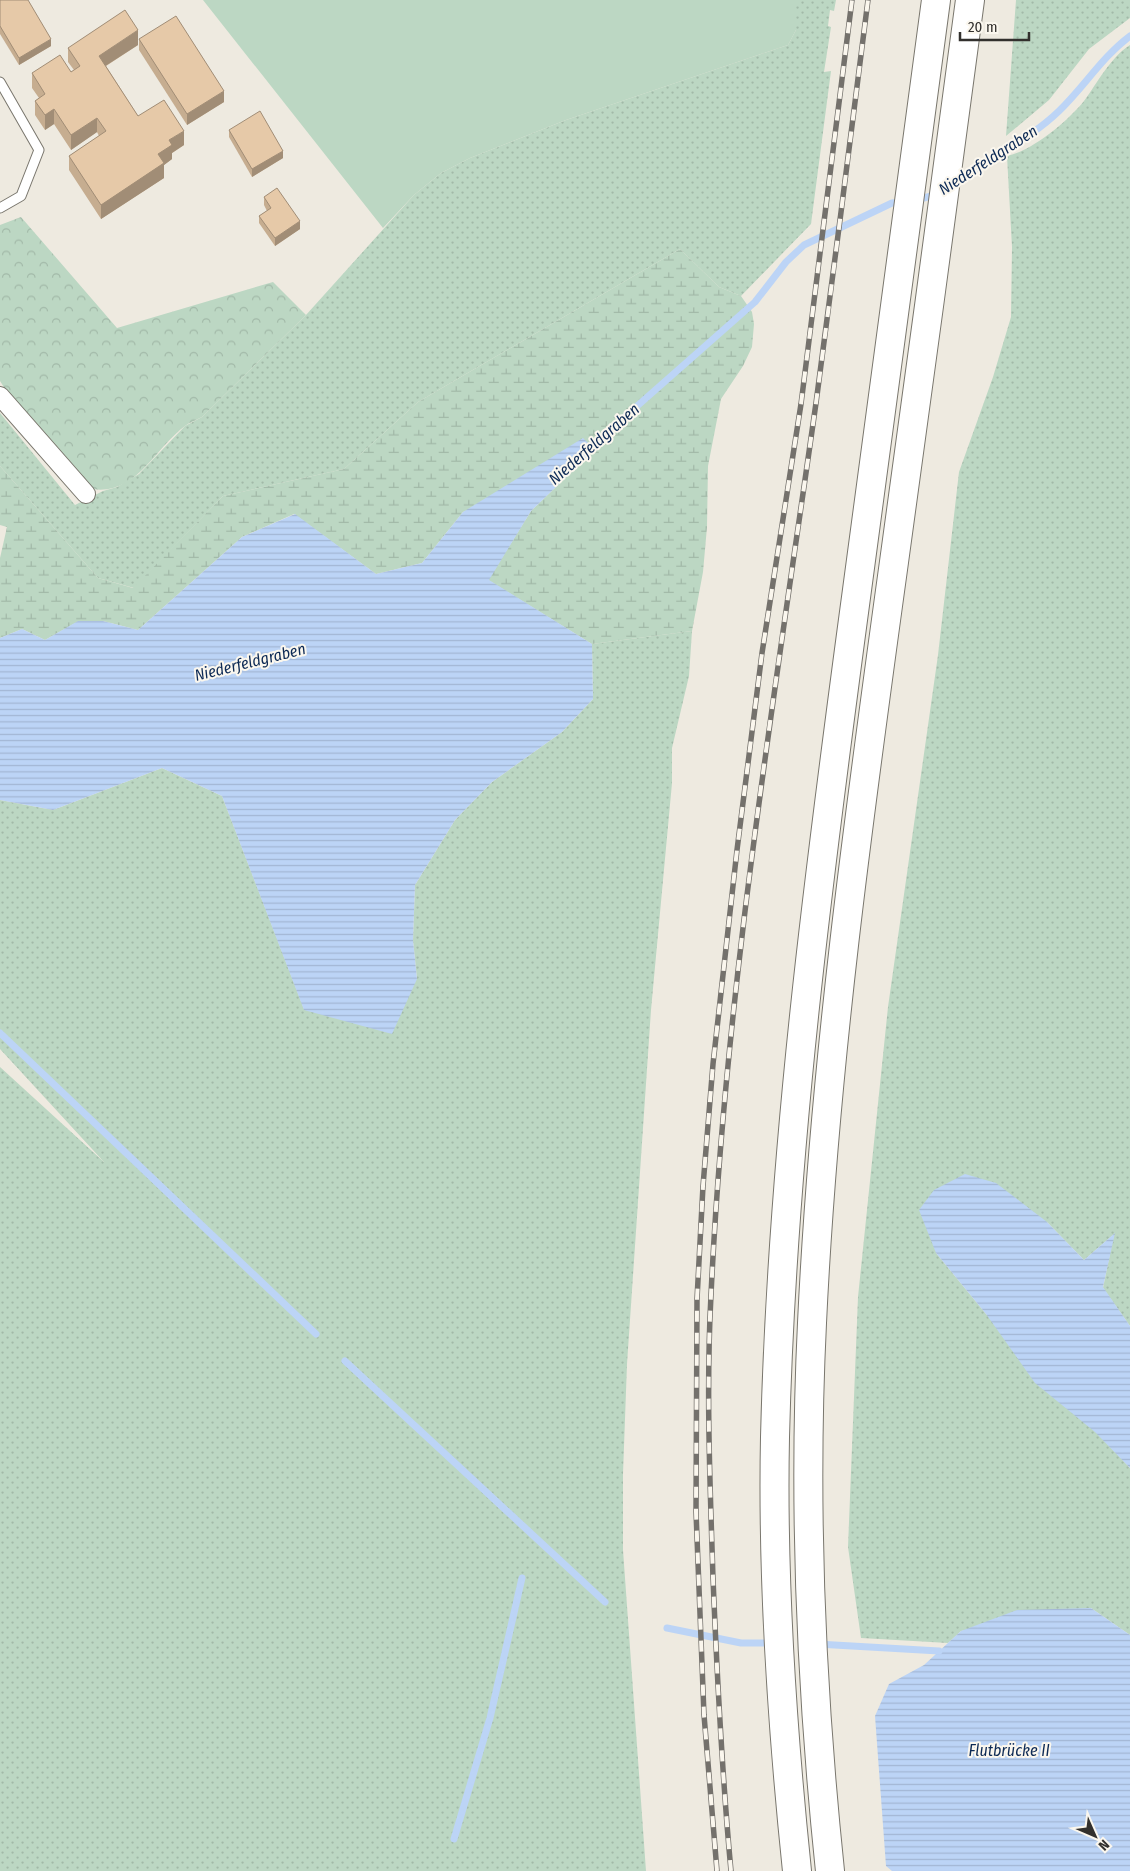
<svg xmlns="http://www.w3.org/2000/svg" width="1130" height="1871" viewBox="0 0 1130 1871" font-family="'Fira Sans Condensed',sans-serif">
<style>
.grass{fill:url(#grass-dots)}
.forest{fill:url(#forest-crowns)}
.wetland{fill:url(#wetland-marsh)}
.pitch{fill:#bcd7c3}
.water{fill:url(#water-rules)}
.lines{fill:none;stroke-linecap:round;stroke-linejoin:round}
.stream{stroke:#bcd4f6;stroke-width:7}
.service-casing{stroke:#79766d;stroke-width:11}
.minor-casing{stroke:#79766d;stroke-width:20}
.primary-casing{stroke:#79766d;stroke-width:30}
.service{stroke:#fff;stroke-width:9}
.minor{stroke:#fff;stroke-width:18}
.primary{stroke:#fff;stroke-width:28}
.rail-casing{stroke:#74716c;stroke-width:5.5}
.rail{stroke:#fbf7ee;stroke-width:4;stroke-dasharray:11;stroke-linecap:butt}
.wall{fill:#c6ad90}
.shaded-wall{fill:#a18d76}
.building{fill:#e6c9a8;stroke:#a18d76}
.labels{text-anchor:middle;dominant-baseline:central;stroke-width:4;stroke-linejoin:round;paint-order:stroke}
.water-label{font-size:16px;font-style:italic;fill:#0d2a55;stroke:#fbf7ee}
</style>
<defs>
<pattern id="grass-dots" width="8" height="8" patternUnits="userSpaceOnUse" patternTransform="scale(1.25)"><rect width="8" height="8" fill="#bcd7c3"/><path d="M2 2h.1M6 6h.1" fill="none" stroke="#a2b9a8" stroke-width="1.8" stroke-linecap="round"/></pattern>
<pattern id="forest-crowns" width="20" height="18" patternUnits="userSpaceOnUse" patternTransform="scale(1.25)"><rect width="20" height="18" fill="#bcd7c3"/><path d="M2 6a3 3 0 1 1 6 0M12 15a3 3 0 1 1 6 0" fill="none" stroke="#a2b9a8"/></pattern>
<pattern id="wetland-marsh" width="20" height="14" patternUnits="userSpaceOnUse" patternTransform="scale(1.25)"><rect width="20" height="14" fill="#bcd7c3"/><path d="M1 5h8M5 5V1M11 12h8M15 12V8" fill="none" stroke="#a2b9a8"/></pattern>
<pattern id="water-rules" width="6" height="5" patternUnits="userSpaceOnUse" patternTransform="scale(1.25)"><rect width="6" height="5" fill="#bcd4f6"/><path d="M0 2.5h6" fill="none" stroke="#a2b6d3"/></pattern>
</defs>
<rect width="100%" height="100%" fill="#eeeae0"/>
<!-- grass -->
<g class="grass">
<polygon points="796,0 836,0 834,11 830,10 828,26 831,27 824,72 831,71 811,224 741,296 719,287 680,249 418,402 344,469 223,496 134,588 98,578 0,466 0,413 75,505 103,491 117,487 139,474 185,426 202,417 306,315 414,195 441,173 470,158 566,120 788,45 796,30"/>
<polygon points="1016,0 1130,0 1130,18 1089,49 1049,100 1006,136"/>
<path d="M 1130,45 L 1130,1326 L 1103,1288 L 1114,1234 L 1084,1260 L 1047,1222 L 936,1253 L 986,1314 L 1130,1468 L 1130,1635 L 1091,1608 L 961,1631 L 948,1643 L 861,1638 L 848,1547 L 858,1297 L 888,1007 L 938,655 L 959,472 L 993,377 L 1011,317 L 1012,247 L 1007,156 C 1032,151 1068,121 1084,101 C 1098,82 1110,58 1130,45 Z"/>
<polygon points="692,631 689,676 672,748 672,783 651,1010 627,1364 623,1474 623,1550 646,1871 0,1871 0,1067 104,1162 0,1049 0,800 53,810 162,768 222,796 304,1009 417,979 413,940 415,885 455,820 492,782 562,732 593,699 592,644"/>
</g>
<!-- forest -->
<path class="forest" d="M 21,217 L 117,328 L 273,282 L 306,315 L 202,417 C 197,420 190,422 185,426 C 155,448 136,496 92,489 L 7,392 L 0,381 L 0,225 Z"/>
<!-- wetland -->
<polygon class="wetland" points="680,249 719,287 741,296 752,312 754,324 752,347 743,366 721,399 708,466 707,527 703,572 692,631 592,644 488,580 531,511 587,457 463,512 422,563 376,574 294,514 242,537 138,630 103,621 79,621 45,640 22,629 0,638 0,558 7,527 0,525 0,466 98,578 133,588 223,496 344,469 418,402"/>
<!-- pitch -->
<polygon class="pitch" points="203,0 796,0 796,30 788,45 566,120 470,158 441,173 414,195 383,228"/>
<!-- water -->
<g class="water">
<polygon points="583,438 591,446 587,457 531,511 489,580 592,644 593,699 562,732 492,782 455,820 415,885 413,940 417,979 392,1034 304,1010 222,796 162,768 53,810 0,800 0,638 22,629 45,640 78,621 103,621 138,630 242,537 295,514 376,574 422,563 463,512"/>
<polygon points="965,1174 996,1183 1047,1222 1084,1260 1115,1233 1103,1287 1130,1326 1130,1468 1095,1432 1035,1383 986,1314 936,1253 919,1210 934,1190"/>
<polygon points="1091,1608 1130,1635 1130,1871 892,1871 886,1866 875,1716 889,1684 924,1665 961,1631 1017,1610"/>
</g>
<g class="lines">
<!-- stream -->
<g class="stream">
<path d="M 952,187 C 986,158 1027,142 1059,111 C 1084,87 1102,57 1130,36"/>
<polyline points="916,200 939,194"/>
<polyline points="585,452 755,302 786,262 804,245 892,203 902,202"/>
<polyline points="0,1033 316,1334"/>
<polyline points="345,1361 605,1602"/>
<polyline points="667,1628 741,1643 774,1643"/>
<polyline points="817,1644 939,1651"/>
<polyline points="454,1839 490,1718 522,1578"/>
</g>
<!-- service casing -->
<g class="service-casing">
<polyline id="service" points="0,82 39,150 21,196 0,208"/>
</g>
<!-- minor casing -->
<g class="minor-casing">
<polyline id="minor" points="0,396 86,494"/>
</g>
<!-- primary casing -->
<g class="primary-casing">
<g id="primary">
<path d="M 797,1871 C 782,1727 772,1581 775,1437 C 782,1153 819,872 857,590 C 884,394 910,197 936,0"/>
<path d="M 830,1871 C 811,1690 803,1506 812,1323 C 824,1068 859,815 894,562 C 920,375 945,187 970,0"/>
</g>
</g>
<!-- service -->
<use href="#service" class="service"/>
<!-- minor -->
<use href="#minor" class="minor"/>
<!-- primary -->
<use href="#primary" class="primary"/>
<!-- rail casing -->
<g class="rail-casing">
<g id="rail">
<polyline points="717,1871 704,1715 696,1512 697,1299 703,1186 713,1064 737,850 762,653 801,404 852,0"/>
<path d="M 731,1871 C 722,1774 717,1676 713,1578 C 710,1484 706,1389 711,1295 C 725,995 774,700 816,403 C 834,269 851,134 868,0"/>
</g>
</g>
<!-- rail -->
<use href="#rail" class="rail"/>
</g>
<!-- wall -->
<g class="wall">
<polygon points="0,0 51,46 19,65 0,34"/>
<polygon points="139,39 224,102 187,125 139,50"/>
<polygon points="138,45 106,66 138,116 184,145 172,153 172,159 164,165 164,178 101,219 69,170 69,156 99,136 97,132 71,150 54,124 45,130 35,115 35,101 39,98 32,88 32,73 71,72 74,70 68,62 68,48"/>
<polygon points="229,130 283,158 252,177 229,137"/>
<polygon points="264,197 300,229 275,246 259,223 259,216 267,211 264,205"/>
</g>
<!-- shaded-wall -->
<g class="shaded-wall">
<polygon points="138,30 138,45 99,70 99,56"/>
<polygon points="51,39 51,46 19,65 19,58"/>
<polygon points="224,91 224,102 187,125 187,114"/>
<polygon points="54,109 54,124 45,130 45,115"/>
<polygon points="97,118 97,132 71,150 71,135"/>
<polygon points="184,131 184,145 172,153 172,159 164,165 164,178 101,219 101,205 158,154 169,140"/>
<polygon points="283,151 283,158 252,177 252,169"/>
<polygon points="300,221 300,229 275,246 275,238"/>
</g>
<!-- building -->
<g class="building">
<polygon points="0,0 28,0 51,39 19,58 0,26"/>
<polygon points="125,10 138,30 99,56 138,116 164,100 184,131 169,140 172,145 158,154 164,163 101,205 69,156 106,131 97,118 71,135 54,109 45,115 35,101 45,94 32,73 60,55 71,72 80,66 68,48"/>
<polygon points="176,16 224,91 187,114 139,39"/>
<polygon points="260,111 283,151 252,169 229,130"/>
<polygon points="277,188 300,221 275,238 259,216 271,208 264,197"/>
</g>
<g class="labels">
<!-- water labels -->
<g class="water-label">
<text transform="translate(988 160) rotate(-33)">Niederfeldgraben</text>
<text transform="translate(594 444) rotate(-41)">Niederfeldgraben</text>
<text transform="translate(250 662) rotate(-14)">Niederfeldgraben</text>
<text x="1009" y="1750">Flutbrücke II</text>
</g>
</g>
<!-- north arrow -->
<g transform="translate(1095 1836) rotate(135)" stroke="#fbf7ee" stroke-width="4" paint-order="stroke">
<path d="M0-4L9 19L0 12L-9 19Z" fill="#32302d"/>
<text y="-8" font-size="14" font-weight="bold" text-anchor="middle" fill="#32302d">N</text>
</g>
<!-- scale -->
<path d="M960 32v8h69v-8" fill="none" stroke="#32302d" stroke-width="2.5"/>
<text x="968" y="32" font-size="15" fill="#32302d" stroke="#fbf7ee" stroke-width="4" paint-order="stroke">20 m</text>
</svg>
